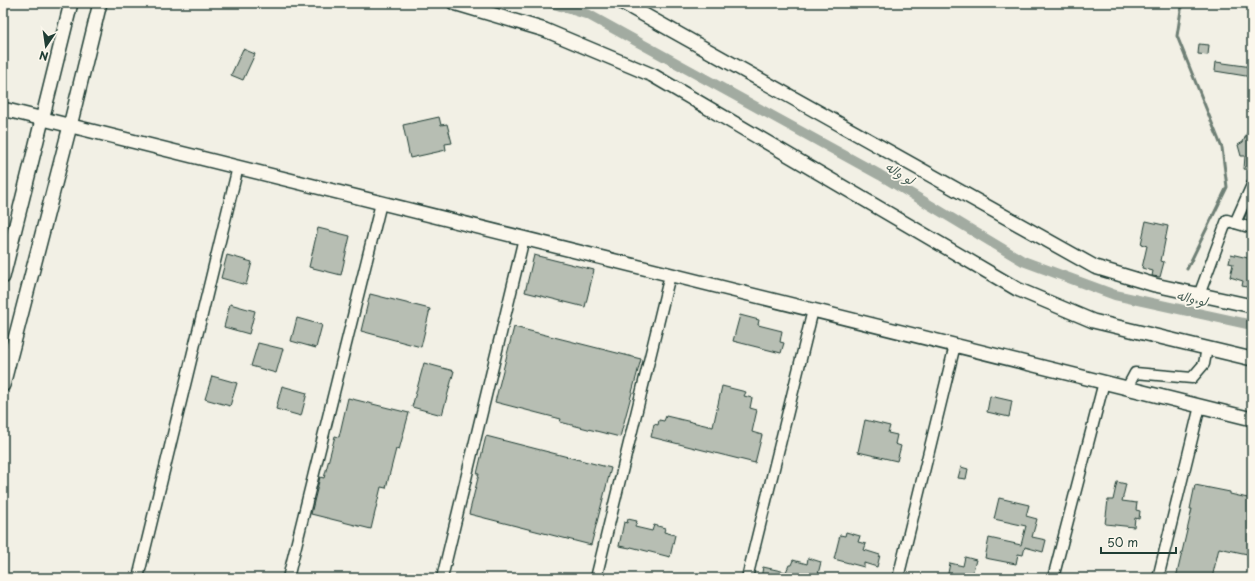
<svg xmlns="http://www.w3.org/2000/svg" width="1255" height="581" viewBox="0 0 1255 581" font-family="'Playpen Sans','Playpen Sans Arabic',sans-serif">
<style>
.lines{fill:none;stroke-linecap:round;stroke-linejoin:round}
.stream{stroke:#6e7f75;stroke-width:3}
.canal{stroke:#a2aba1;stroke-width:10}
.building{fill:#b7beb3;stroke:#1f3d34}
.minor-casing{stroke:#1f3d34;stroke-width:13}
.tertiary-casing{stroke:#1f3d34;stroke-width:16}
.minor{stroke:#fbf7ec;stroke-width:10}
.tertiary{stroke:#fbf7ec;stroke-width:13}
.labels{text-anchor:middle;dominant-baseline:central;stroke-width:3.5;stroke-linejoin:round;paint-order:stroke}
.water-label{font-size:12px;font-style:italic;fill:#465e55;stroke:#fbf7ec}
</style>
<rect width="100%" height="100%" fill="#f2f0e5"/>
<filter id="ink" filterUnits="userSpaceOnUse"><feTurbulence type="fractalNoise" baseFrequency=".025" numOctaves="2"/><feDisplacementMap in="SourceGraphic" scale="8" xChannelSelector="R" yChannelSelector="G"/><feConvolveMatrix kernelMatrix="1 2 1 2 8 2 1 2 1" color-interpolation-filters="sRGB"/></filter>
<g filter="url(#ink)">
<g class="lines">
<!-- stream -->
<polyline class="stream" points="1184,3 1181,10 1177,36 1222,148 1227,187 1187,269"/>
<!-- canal -->
<polyline class="canal" points="551,3 589,15 880,175 1023,261 1115,295 1252,325"/>
</g>
<!-- building -->
<g class="building">
<polygon points="1199,44 1209,45 1208,55 1198,54"/>
<polygon points="243,49 255,54 243,80 231,75"/>
<polygon points="1216,62 1252,67 1252,77 1215,71"/>
<polygon points="439,117 441,125 447,124 452,143 445,144 446,150 410,158 403,125"/>
<polygon points="1252,122 1252,170 1244,169 1245,156 1241,156 1238,145 1243,142"/>
<polygon points="1252,201 1252,221 1244,219"/>
<polygon points="1146,221 1168,226 1161,261 1164,262 1160,277 1152,276 1153,271 1142,268 1147,246 1141,244"/>
<polygon points="318,228 350,236 341,275 309,267"/>
<polygon points="1231,254 1252,259 1252,288 1242,286 1243,281 1230,277 1233,264 1229,263"/>
<polygon points="227,255 252,262 246,285 221,278"/>
<polygon points="534,255 594,270 585,307 525,292"/>
<polygon points="370,294 430,309 421,347 361,331"/>
<polygon points="230,304 255,311 249,334 224,327"/>
<polygon points="740,315 759,320 758,325 782,331 780,342 784,343 781,353 733,341"/>
<polygon points="297,318 322,325 316,348 291,341"/>
<polygon points="514,327 641,359 620,437 560,422 561,419 495,402"/>
<polygon points="258,343 283,349 276,373 251,366"/>
<polygon points="424,363 454,371 442,415 412,407"/>
<polygon points="212,376 237,383 230,406 205,399"/>
<polygon points="282,386 307,393 301,416 276,409"/>
<polygon points="722,386 746,392 744,396 752,398 750,408 757,410 752,432 762,435 755,463 651,437 654,424 658,425 659,420 664,421 666,416 713,427"/>
<polygon points="990,396 1012,401 1009,417 987,412"/>
<polygon points="348,398 409,413 399,450 396,449 386,488 381,487 371,529 311,514 320,477 324,478 335,436 339,437"/>
<polygon points="865,420 890,426 888,433 897,435 895,444 901,446 897,461 858,452"/>
<polygon points="486,436 611,468 591,545 469,514 479,474 477,474"/>
<polygon points="961,467 968,469 966,479 958,478"/>
<polygon points="1117,482 1126,484 1122,501 1137,503 1136,510 1140,511 1139,519 1135,518 1134,527 1105,524 1108,500 1113,500"/>
<polygon points="1195,485 1230,492 1230,494 1252,499 1252,555 1219,548 1212,578 1176,578 1192,509 1190,509"/>
<polygon points="999,498 1029,505 1026,516 1037,519 1032,537 1046,540 1043,552 1025,547 1023,555 1018,554 1016,564 985,558 989,538 1021,545 1026,526 994,519"/>
<polygon points="628,519 637,521 635,527 652,531 654,525 665,528 664,532 675,535 670,557 631,547 630,548 619,546 624,522 627,523"/>
<polygon points="846,532 860,536 858,542 866,544 864,550 880,555 877,567 864,563 864,567 834,559 840,535 845,536"/>
<polygon points="965,557 976,560 971,578 947,578 950,563 963,566"/>
<polygon points="808,558 821,562 817,578 761,578 763,567 786,572 789,565 791,565 793,560 807,564"/>
</g>
<g class="lines">
<!-- minor casing -->
<g class="minor-casing">
<g id="minor">
<polyline points="1235,223 1252,228"/>
<polyline points="1199,295 1227,220 1235,223 1252,185"/>
<polyline points="1127,388 1135,373 1192,378 1204,364 1207,348"/>
<polyline points="138,578 238,167"/>
<polyline points="288,578 381,203"/>
<polyline points="442,578 524,238"/>
<polyline points="596,578 670,275"/>
<polyline points="747,578 813,310"/>
<polyline points="898,578 955,345"/>
<polyline points="1053,578 1104,382"/>
<polyline points="1158,578 1200,406"/>
</g>
</g>
<!-- tertiary casing -->
<g class="tertiary-casing">
<g id="tertiary">
<polyline points="454,3 545,30 652,75 1017,289 1093,321 1252,359"/>
<polyline points="623,3 1095,267 1155,285 1252,306"/>
<polyline points="3,109 1252,419"/>
<polyline points="3,277 71,3"/>
<polyline points="3,385 70,126 100,3"/>
</g>
</g>
<!-- minor -->
<use href="#minor" class="minor"/>
<!-- tertiary -->
<use href="#tertiary" class="tertiary"/>
</g>
</g>
<g class="labels">
<!-- water labels -->
<g class="water-label">
<text transform="translate(900 173) rotate(31)">لو واله</text>
<text transform="translate(1192 298) rotate(13)">لو واله</text>
</g>
</g>
<!-- margin -->
<rect width="1255" height="581" fill="none" stroke="#fbf7ec" stroke-width="16"/>
<rect x="8" y="8" width="1239" height="565" fill="none" stroke="#1f3d34" stroke-width="1.5" filter="url(#ink)"/>
<!-- north arrow -->
<g transform="translate(46 46) rotate(193)" stroke="#fbf7ec" stroke-width="3" paint-order="stroke">
<path d="M0-3L7 15L0 10L-7 15Z" fill="#1f3d34"/>
<text y="-6" font-size="11" font-weight="bold" text-anchor="middle" fill="#1f3d34">N</text>
</g>
<!-- scale -->
<path d="M1101 547v6h75v-6" fill="none" stroke="#1f3d34" stroke-width="2"/>
<text x="1107" y="547" font-size="12" fill="#1f3d34" stroke="#fbf7ec" stroke-width="3" paint-order="stroke">50 m</text>
</svg>
